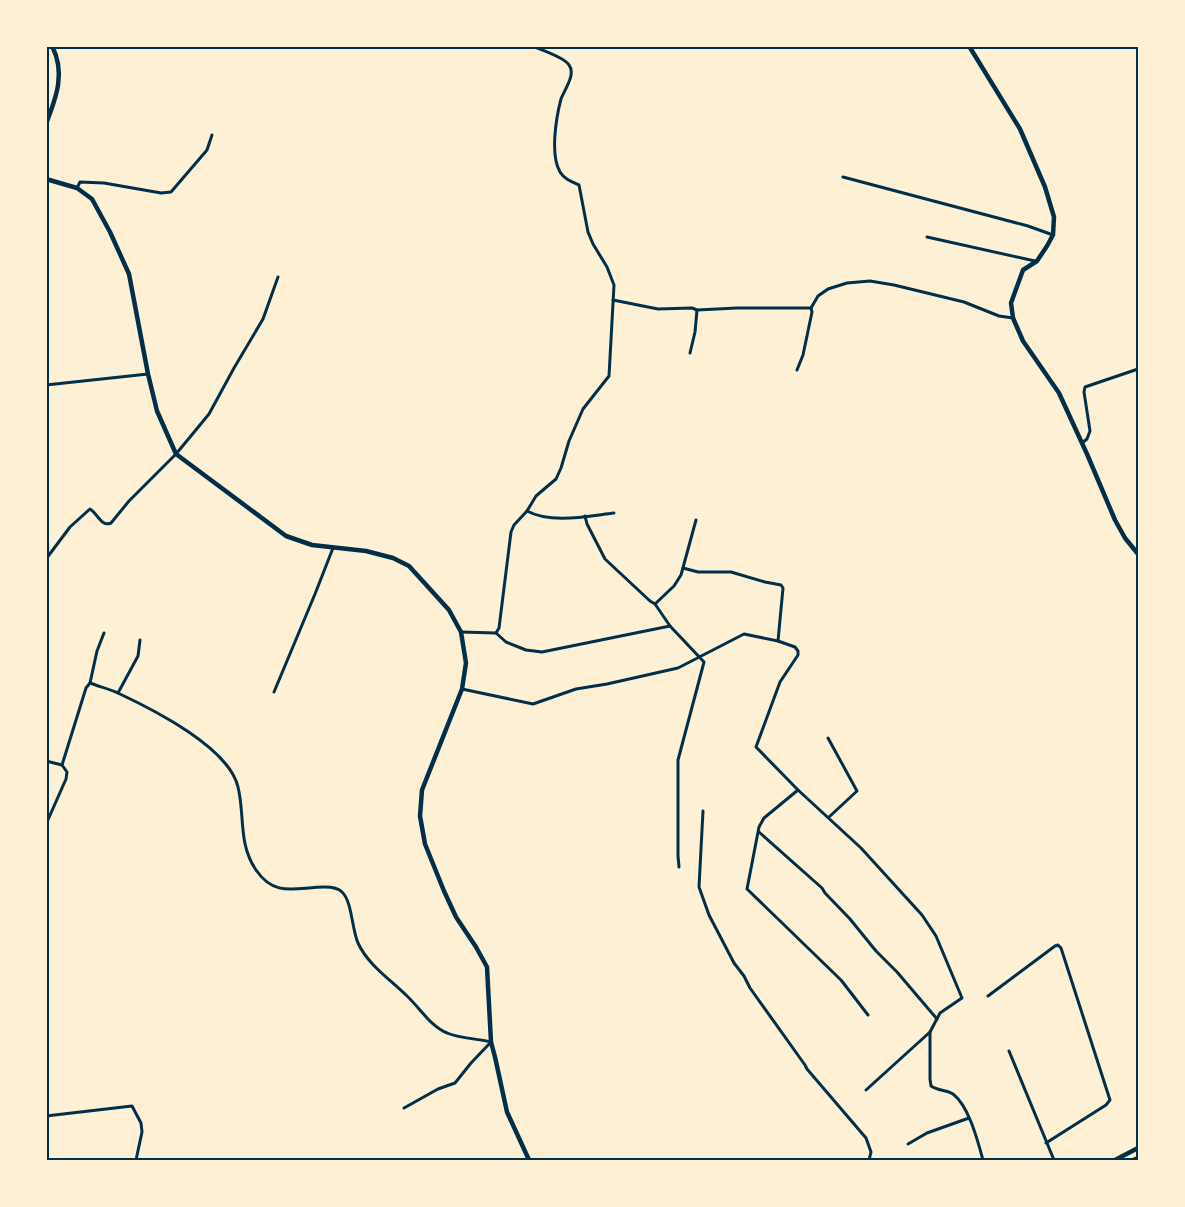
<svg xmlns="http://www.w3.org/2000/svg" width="1185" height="1207" viewBox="0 0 1185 1207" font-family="Arial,sans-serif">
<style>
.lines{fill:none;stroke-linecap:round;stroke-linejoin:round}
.minor{stroke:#003049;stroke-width:3}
.secondary{stroke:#003049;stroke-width:4.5}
.neatline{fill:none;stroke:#003049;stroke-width:2}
</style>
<rect width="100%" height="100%" fill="#fdf0d5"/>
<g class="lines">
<!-- minor -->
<g class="minor">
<polyline points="843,177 1028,226 1053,235"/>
<polyline points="77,188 80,182 104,183 161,193 171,192 207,150 212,135"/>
<polyline points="927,237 1035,261"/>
<polyline points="613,300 658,309 692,308 697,310 737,308 811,308"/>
<polyline points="690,353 695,332 697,310"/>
<polyline points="797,370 803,355 812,312 811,308 818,296 828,289 847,283 870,281 894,285 964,302 999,316 1013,318"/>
<polyline points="46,385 148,374"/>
<polyline points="1082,443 1087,439 1090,431 1084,392 1085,387 1138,369"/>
<path d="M 527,511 L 536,496 L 556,479 L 561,468 L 569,441 L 583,409 L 609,376 L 614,285 L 607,267 L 593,244 L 588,232 L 579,185 C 572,182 564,179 560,172 C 550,155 556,118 561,99 C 565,89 576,74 569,65 C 564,57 541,50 532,46"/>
<polyline points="585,516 587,524 605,559 650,601 655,604 670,626 704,662 678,760 678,856 679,867"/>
<path d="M 46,559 L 70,527 L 90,509 C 98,514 101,527 111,523 L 129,501 L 176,454 L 209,414 L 234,368 L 263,319 L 278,277"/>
<polyline points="683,568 698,572 731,572 765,582 781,585 783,588 778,641"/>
<polyline points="655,604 674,586 681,575 696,520"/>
<polyline points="461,632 496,633 506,642 526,650 542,652 670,626"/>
<path d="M 496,633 L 499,628 L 511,532 L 514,525 L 527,511 C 551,524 588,516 614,513"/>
<path d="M 90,683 C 100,687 110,689 120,694 C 154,710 229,748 238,787 C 245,815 238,844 256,870 C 275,898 296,887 325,887 C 330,887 338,888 342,892 C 352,901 352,930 358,943 C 368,965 391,980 407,996 C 420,1008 430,1026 447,1033 C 458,1038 479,1039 491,1042 L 471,1063 L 455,1083 L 438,1089 L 404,1108"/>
<path d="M 462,689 L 533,704 L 576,689 L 607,684 L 678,668 L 744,634 L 778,641 L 795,647 L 798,651 L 798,655 L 780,682 L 756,747 L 798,790 L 861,848 L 922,915 L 936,936 L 962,998 L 940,1013 L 930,1032 L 930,1079 L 931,1086 C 938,1091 947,1090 953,1094 C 969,1106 978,1142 983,1160"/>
<polyline points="274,692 315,594 333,548"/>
<polyline points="118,693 138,656 140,640"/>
<polyline points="828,738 857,791 829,817"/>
<polyline points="46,761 62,765"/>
<polyline points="798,790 764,818 759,827 747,889 841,980 868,1015"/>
<polyline points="703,811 699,887 709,915 734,963 744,976 750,988 805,1065 807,1069 866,1138 871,1152 869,1160"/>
<polyline points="47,822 66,779 67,772 62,765 86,688 90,683 97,651 104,633"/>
<polyline points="759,832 822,888 825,893 850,919 876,951 897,972 937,1019"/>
<polyline points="988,996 1055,946 1058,945 1061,948 1110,1100 1106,1105 1046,1143"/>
<polyline points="1009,1051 1054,1160"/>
<polyline points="866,1090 930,1032"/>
<polyline points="46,1116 132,1106 141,1123 142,1132 136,1160"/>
<polyline points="908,1144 927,1133 969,1118"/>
</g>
<!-- secondary -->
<g class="secondary">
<polyline points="969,46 1020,129 1045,187 1054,217 1053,235 1047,246 1037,261 1023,270 1011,303 1013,318 1023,341 1059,393 1087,454 1115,520 1125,538 1138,554"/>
<path d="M 46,124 C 56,98 66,73 52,46"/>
<polyline points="46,179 77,188 92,199 110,232 129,274 148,374 157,411 176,454 286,536 312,545 366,551 393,558 409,566 449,610 461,632 466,663 462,689 422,790 420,816 425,844 444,891 456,917 476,947 487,967 491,1042 495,1057 507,1112 529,1160"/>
<polyline points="1115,1160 1138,1148"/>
<polyline points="1133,1160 1138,1158"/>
</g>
</g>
<!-- border -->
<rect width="1185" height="1207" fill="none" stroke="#fdf0d5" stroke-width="96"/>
<rect x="48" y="48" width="1089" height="1111" class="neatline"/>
</svg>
